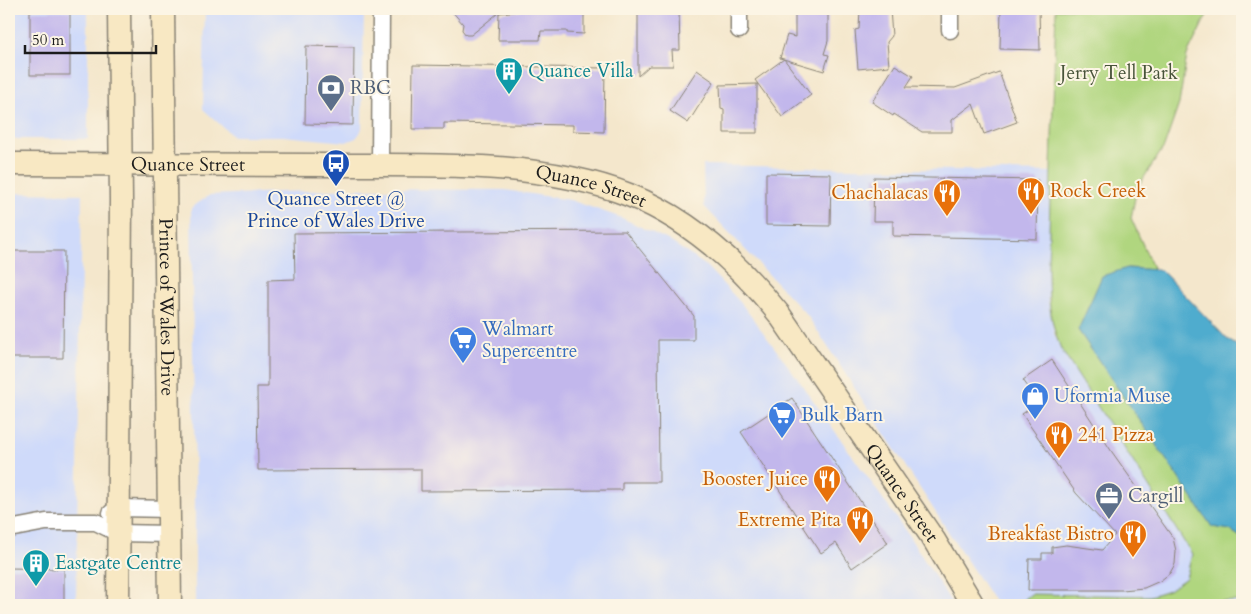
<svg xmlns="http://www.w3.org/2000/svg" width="1251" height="614" viewBox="0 0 1251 614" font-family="Cardo,serif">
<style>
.built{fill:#cfdafa}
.green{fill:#b0d67f;stroke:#66794e}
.water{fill:#4facce;stroke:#366475}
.building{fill:#c2b7ec}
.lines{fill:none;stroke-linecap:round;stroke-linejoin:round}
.street-casing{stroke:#888274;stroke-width:19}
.secondary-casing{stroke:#888274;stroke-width:25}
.street{stroke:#fff;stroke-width:16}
.secondary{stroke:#f8e8c3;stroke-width:22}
.labels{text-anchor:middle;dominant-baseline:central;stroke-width:4;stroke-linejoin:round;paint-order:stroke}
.culture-label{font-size:19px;fill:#0d838f;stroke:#fcf5e5;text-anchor:start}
.park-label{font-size:19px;fill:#48543a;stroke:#fcf5e5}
.service-label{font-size:19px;fill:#4e5e75;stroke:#fcf5e5;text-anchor:start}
.street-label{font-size:19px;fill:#1c1c1c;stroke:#fcf5e5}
.food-label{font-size:19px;fill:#c56008;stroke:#fcf5e5;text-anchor:end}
.transit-label{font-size:19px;fill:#164399;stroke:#fcf5e5}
.shop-label{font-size:19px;fill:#366cbe;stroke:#fcf5e5;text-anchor:start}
</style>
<rect width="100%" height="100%" fill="#fcf5e5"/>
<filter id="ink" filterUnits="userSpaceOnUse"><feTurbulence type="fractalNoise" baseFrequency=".02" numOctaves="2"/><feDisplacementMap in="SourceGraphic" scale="10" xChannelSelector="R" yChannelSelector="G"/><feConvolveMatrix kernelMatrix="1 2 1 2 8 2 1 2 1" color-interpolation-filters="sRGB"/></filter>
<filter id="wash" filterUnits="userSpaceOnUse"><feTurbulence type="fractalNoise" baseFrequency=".0096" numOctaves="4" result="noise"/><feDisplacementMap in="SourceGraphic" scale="20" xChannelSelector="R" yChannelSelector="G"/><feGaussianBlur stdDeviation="1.12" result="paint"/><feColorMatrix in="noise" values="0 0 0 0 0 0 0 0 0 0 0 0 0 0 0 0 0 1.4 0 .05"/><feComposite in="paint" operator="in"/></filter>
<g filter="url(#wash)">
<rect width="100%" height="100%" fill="#f4e7cc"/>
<!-- built -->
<g class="built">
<rect x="9" y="9" width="79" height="130"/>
<polygon points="205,9 364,9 362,128 360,133 356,138 346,142 283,136 233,136 203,109"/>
<polygon points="703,165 1052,172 1050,189 1048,300 1054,333 1061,349 1192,554 1186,578 1169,590 1150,596 1032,594 1018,605 996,605 807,315 704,206"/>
<polygon points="359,189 505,190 570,200 622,218 668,240 705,265 741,303 798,379 907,533 953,605 195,605 195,486 191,208 210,195"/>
<polygon points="9,193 82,194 76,605 9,605"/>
<polygon points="1242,601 1242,605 1106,605"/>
</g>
<!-- green -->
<path class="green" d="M 1056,9 L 1210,9 L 1187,55 L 1179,104 L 1164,147 L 1137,188 L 1131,218 L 1154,270 L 1127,268 L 1230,530 L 1242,538 L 1242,601 L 1106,605 L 1018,605 L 1031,594 L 1150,596 L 1169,590 L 1186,578 L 1192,554 L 1061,349 C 1049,320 1048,296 1048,265 Z"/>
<!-- water -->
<polygon class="water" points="1127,268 1161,270 1227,339 1242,349 1242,538 1230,530 1212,527 1078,330 1102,276"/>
<g id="blocks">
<!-- building -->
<g class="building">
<polygon points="450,9 503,9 471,35 466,35 462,30 463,24"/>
<polygon points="521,9 584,9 584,34 567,33 567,31 541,31 540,40 498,40 499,13 521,11"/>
<polygon points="638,9 679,9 680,50 672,50 673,66 649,66 638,76"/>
<polygon points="795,9 828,9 828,41 824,54 829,55 824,71 780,58 787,35 795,37"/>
<polygon points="860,9 890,9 892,36 887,42 889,66 858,69 855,30 859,29"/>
<polygon points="1001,9 1039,9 1040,50 1000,49"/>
<rect x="30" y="11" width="40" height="64"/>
<polygon points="306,46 354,47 353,125 305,124"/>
<polygon points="784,59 811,95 782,117 755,80"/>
<polygon points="413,65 605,68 604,132 573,131 573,125 444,123 444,129 412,129"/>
<polygon points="895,65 913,76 906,87 955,88 999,72 1017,122 984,134 973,104 952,120 952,132 922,132 894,114 893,116 872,102"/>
<polygon points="697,70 714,82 688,123 670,111"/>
<polygon points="757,84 757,133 724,133 724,109 721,108 720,85"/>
<polygon points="766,173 831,174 830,226 766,225"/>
<polygon points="874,177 1038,180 1037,239 893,236 893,221 873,221"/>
<polygon points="625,231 694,316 694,340 658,340 659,482 622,482 622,490 421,491 421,469 258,470 257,387 268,387 268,280 295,279 294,233"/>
<polygon points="9,251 64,251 63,358 9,358"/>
<polygon points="1052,360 1112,452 1173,538 1176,551 1175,564 1170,573 1160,581 1144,588 1122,590 1028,590 1029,559 1042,559 1042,553 1052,553 1052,547 1066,545 1102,550 1115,535 1076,493 1022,414 1031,408 1023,396 1031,391 1023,380"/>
<polygon points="792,398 888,543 852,568 836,543 821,553 741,432"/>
<polygon points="9,568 64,569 64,605 9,605"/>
</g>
</g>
</g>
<g filter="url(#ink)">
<use href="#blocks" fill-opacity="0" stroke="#888274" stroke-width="1"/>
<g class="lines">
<!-- street casing -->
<g class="street-casing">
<g id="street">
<polyline points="739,30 739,9"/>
<polyline points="950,30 950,9"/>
<polyline points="380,165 381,9"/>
<polyline points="111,513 118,508 170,509"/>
<polyline points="9,529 46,522 96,522 118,533 170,534"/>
</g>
</g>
<!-- secondary casing -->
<g class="secondary-casing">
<g id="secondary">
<path id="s1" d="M 163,9 L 170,605"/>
<path id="s2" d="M 9,164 C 115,164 222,165 329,165 C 427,166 536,159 629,195 C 690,219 738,263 779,314 L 934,540 L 973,605"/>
<polyline points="118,605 121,200 119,9"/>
</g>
</g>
<!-- street -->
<use href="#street" class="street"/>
<!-- secondary -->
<use href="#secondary" class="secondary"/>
</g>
</g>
<!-- icons -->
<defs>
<g id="building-pin" transform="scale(1.4375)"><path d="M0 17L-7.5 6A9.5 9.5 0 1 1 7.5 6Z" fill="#0f9aa8" stroke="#fcf5e5"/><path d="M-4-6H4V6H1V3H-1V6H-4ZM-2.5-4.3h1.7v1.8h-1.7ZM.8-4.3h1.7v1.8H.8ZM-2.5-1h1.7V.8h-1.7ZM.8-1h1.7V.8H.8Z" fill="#fff"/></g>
<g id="bank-pin" transform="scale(1.4375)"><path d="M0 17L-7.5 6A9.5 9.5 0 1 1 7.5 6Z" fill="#5c6f8a" stroke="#fcf5e5"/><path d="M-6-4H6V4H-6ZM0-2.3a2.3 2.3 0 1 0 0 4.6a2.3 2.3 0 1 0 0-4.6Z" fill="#fff"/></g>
<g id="bus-pin" transform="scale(1.4375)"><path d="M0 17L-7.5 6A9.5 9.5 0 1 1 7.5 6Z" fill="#1a4fb4" stroke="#fcf5e5"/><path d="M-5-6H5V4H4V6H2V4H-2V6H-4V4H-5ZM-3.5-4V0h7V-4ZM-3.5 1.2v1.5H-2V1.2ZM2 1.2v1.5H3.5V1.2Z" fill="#fff"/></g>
<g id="restaurant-pin" transform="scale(1.4375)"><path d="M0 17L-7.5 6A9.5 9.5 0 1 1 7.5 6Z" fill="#e8710a" stroke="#fcf5e5"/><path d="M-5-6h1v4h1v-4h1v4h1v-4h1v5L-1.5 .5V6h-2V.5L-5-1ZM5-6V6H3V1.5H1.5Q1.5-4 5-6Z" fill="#fff"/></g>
<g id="supermarket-pin" transform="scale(1.4375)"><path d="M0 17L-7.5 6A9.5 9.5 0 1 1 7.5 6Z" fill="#3f7fe0" stroke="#fcf5e5"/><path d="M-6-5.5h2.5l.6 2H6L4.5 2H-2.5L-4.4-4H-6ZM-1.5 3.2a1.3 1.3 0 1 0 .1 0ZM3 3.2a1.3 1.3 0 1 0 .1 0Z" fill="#fff"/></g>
<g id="shop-pin" transform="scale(1.4375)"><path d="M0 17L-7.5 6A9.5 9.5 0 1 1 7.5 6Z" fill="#3f7fe0" stroke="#fcf5e5"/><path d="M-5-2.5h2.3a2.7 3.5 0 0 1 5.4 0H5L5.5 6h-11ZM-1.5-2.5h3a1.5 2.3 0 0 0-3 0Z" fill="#fff"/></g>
<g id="office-pin" transform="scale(1.4375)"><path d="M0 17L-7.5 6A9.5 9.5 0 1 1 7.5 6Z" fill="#5c6f8a" stroke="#fcf5e5"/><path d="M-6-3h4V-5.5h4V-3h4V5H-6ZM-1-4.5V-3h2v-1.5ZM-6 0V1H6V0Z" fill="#fff"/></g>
</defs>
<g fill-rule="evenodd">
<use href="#building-pin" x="509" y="71"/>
<use href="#bank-pin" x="331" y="88"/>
<use href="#bus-pin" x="336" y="163"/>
<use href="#restaurant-pin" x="1031" y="191"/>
<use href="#restaurant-pin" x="947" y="193"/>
<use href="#supermarket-pin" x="463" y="340"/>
<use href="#shop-pin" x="1035" y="396"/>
<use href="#supermarket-pin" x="782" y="415"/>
<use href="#restaurant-pin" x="1059" y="435"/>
<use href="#restaurant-pin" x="827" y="479"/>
<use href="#office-pin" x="1109" y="496"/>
<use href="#restaurant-pin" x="860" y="520"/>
<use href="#restaurant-pin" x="1133" y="534"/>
<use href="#building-pin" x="36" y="563"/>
</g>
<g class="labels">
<!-- culture labels -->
<g class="culture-label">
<text x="528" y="71">Quance Villa</text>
<text x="55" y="563">Eastgate Centre</text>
</g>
<!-- park labels -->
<g class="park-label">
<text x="1119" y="73">Jerry Tell Park</text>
</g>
<!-- service labels -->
<g class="service-label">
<text x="350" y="88">RBC</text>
<text x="1128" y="496">Cargill</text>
</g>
<!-- street labels -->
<g class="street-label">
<text stroke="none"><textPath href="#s2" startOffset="179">Quance Street</textPath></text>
<text stroke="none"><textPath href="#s2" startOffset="584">Quance Street</textPath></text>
<text stroke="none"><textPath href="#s1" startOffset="298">Prince of Wales Drive</textPath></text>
<text stroke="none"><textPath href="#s2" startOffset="1034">Quance Street</textPath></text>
</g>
<!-- food labels -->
<g class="food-label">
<text x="1050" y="191" text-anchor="start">Rock Creek</text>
<text x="928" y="193">Chachalacas</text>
<text x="1078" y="435" text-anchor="start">241 Pizza</text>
<text x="808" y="479">Booster Juice</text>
<text x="841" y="520">Extreme Pita</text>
<text x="1114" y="534">Breakfast Bistro</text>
</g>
<!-- transit labels -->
<g class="transit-label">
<text x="336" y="199">Quance Street @<tspan x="336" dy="22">Prince of Wales Drive</tspan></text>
</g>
<!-- shop labels -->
<g class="shop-label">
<text x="482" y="329">Walmart<tspan x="482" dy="22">Supercentre</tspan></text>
<text x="1054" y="396">Uformia Muse</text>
<text x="801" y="415">Bulk Barn</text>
</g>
</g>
<!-- margin -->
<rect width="1251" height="614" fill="none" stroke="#fcf5e5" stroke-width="30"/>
<!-- scale -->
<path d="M25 45v8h131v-8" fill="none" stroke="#1c1c1c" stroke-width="2.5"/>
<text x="32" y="45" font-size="15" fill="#1c1c1c" stroke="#fcf5e5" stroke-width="4" paint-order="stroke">50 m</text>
</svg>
